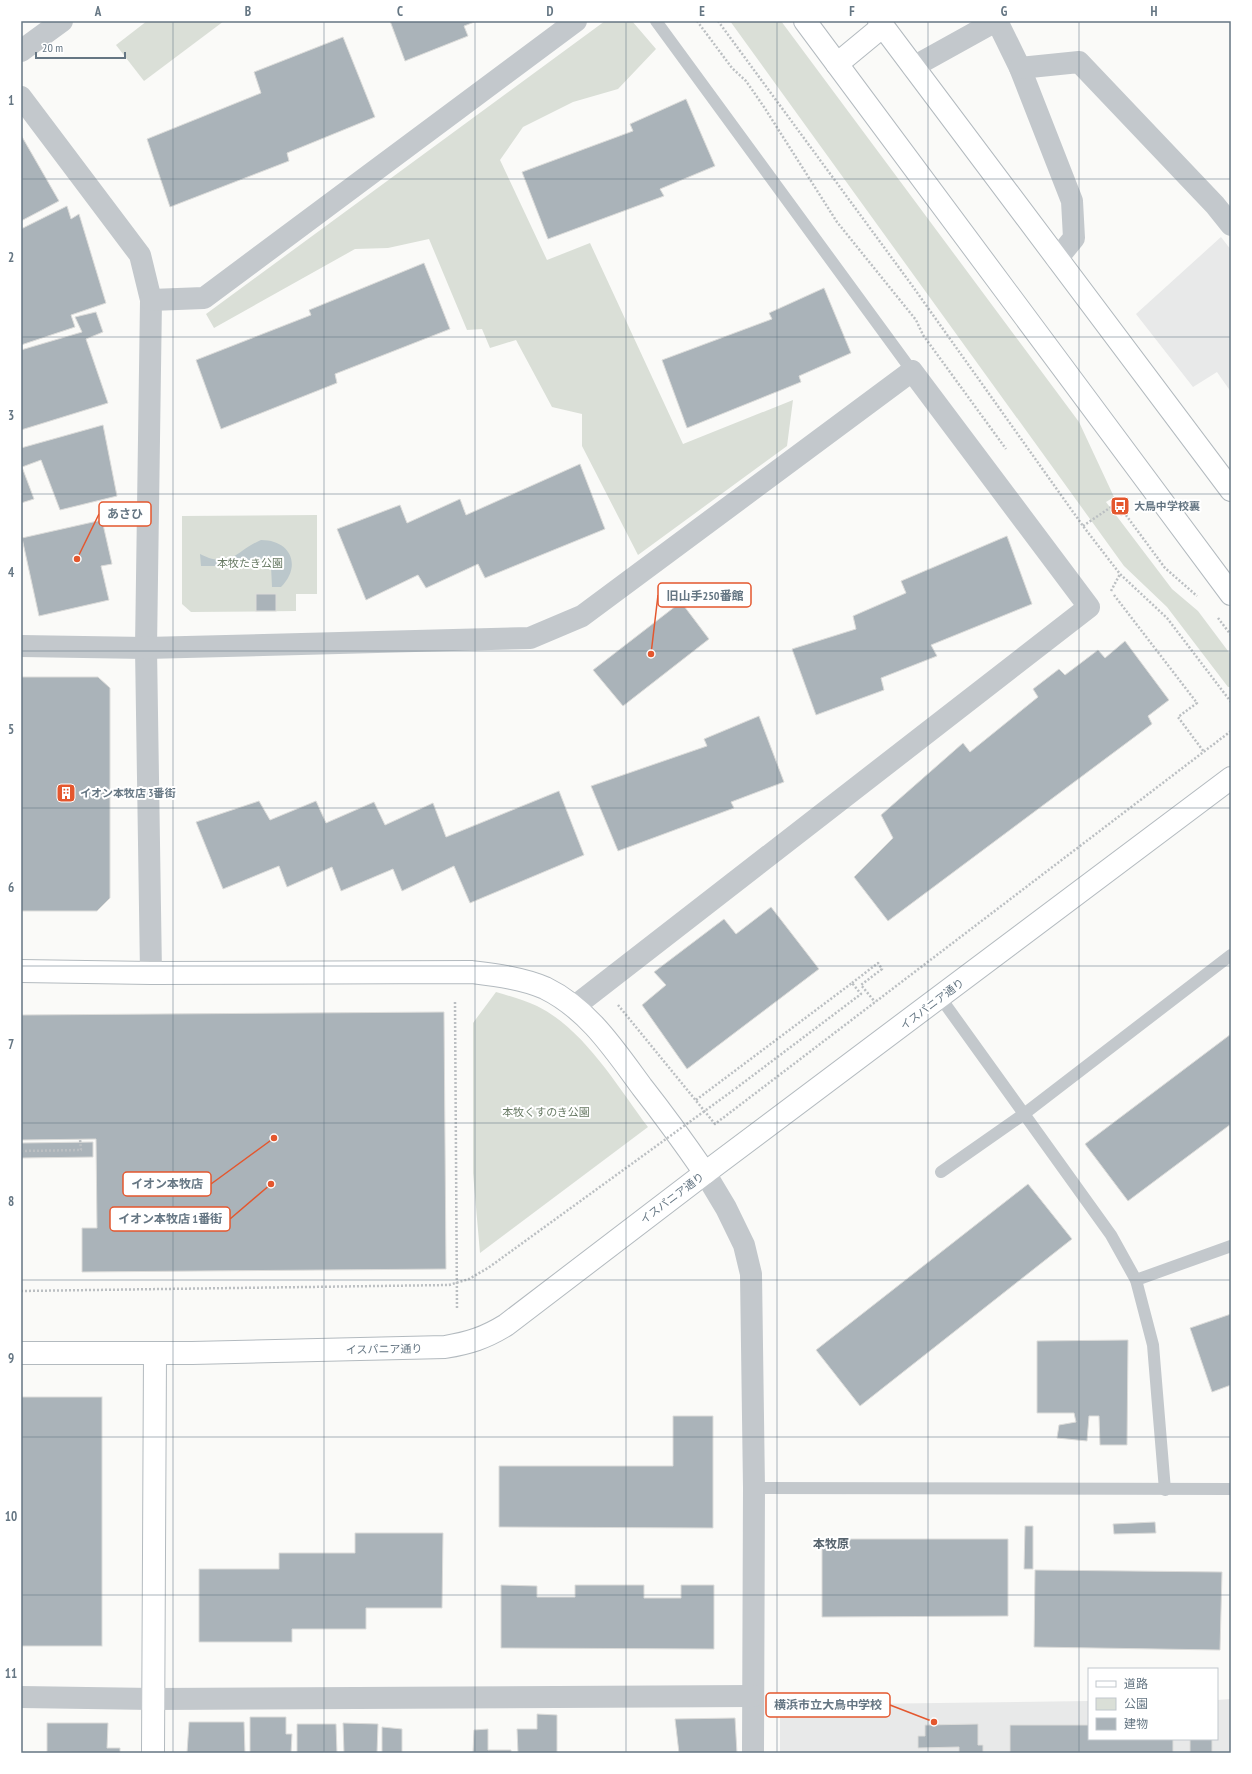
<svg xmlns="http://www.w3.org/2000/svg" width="1252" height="1774" viewBox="0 0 1252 1774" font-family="'PT Sans Narrow','Noto Sans JP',sans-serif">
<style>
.built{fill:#e8e9e9}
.green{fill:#dadfd7}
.water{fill:#bbc7cb}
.building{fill:#aab3b9;stroke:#dcdcda}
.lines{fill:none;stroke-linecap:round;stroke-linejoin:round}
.secondary-casing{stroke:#b3babf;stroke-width:24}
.path{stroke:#bbbfc2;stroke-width:2.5;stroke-dasharray:2 2;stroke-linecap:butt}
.lane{stroke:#c3c8cc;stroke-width:12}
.street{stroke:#c3c8cc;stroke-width:22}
.secondary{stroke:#fff;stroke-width:22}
.path-bridge{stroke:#bbbfc2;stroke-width:2.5;stroke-dasharray:2 2;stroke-linecap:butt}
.grid{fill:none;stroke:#657683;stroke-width:1;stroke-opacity:0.55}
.labels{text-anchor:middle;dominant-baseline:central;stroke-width:4;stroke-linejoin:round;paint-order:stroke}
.poi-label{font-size:11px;font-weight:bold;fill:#657683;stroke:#fff;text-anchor:start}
.park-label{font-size:11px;fill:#687a64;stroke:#fff}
.street-label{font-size:11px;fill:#657683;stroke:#fff}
.neighbourhood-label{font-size:12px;font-weight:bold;fill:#57646e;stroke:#fff}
.leader{fill:none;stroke:#e4572e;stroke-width:1.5}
.callout-dot{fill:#e4572e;stroke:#fff;stroke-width:1.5}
.callout{fill:#fff;stroke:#e4572e;stroke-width:1.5}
.callout-label{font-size:12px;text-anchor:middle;font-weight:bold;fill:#657683}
.neatline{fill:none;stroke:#657683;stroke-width:1.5}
.grid-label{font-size:13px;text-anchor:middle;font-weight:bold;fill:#657683}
</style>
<rect width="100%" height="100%" fill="#fafaf8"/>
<!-- built -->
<g class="built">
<polygon points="1221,237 1231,250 1231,392 1217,372 1193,387 1136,314"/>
<polygon points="1231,1699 1231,1753 780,1753 780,1705 1089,1701 1089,1739 1217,1739 1217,1700"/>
</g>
<!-- green -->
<g class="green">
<polygon points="147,21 224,21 144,81 116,45"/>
<polygon points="605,21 632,21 656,49 618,89 573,102 523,127 500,160 547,260 590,243 683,444 793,400 787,446 638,555 582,446 582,414 552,407 516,340 490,348 482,329 467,330 429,239 388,248 355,249 214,328 206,314"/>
<polygon points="730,21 781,21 1079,422 1114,497 1106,502 1172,589 1198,611 1231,655 1231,687 1228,687 1167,607 1124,566"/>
<polygon points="317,515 317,594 296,594 296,611 191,612 182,604 182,516"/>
<path d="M 496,992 C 509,996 524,1000 537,1006 C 584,1029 617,1086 648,1127 L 480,1253 L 473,1173 L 473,1023 Z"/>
</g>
<!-- water -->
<path class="water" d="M 261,540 C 291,540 302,566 281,587 L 272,587 L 271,566 L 201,566 L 200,554 C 232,570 235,551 261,540 Z"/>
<!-- building -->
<g class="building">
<polygon points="390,21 477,21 464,26 468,36 405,61"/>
<polygon points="343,37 375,117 287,153 289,161 170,207 147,139 261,93 254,72"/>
<polygon points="686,99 715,166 660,189 664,196 548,239 522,172 633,131 630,124"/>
<polygon points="21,135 59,201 21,221"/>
<polygon points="67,206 71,219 79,214 106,303 71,315 75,327 21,345 21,229"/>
<polygon points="424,263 450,329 335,374 337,383 221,429 196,360 311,315 309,310"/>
<polygon points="824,288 851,353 799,376 801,382 687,428 662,360 772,319 769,313"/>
<polygon points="96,312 103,332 86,339 108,403 21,430 21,350 82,332 75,317"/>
<polygon points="103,425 117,496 60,510 41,460 22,467 34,499 21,503 21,448"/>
<polygon points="580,464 605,529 485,578 478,564 426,588 418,575 366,600 337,529 400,505 407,523 460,499 466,515"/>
<polygon points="1118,498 1128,511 1121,516 1112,502"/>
<polygon points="102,520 112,564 101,566 109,600 39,616 22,538"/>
<polygon points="1007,536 1032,604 931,645 937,656 881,678 884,690 816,715 792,649 856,629 853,616 906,593 901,581"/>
<rect x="256" y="594" width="20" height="17"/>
<polygon points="681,602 709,639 623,706 593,670"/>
<polygon points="1125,641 1169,700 1148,716 1152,724 888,921 854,877 893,838 881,815 963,743 970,752 1038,697 1033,689 1059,669 1065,675 1098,650 1105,658"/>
<polygon points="21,677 98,677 110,688 110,898 97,911 21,911"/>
<polygon points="759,716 784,782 731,802 734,808 618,851 591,786 707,746 704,739"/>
<polygon points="559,791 584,855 470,903 454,866 402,891 393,869 341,891 332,867 287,887 279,866 223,889 196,822 259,801 270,820 316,801 326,823 374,802 385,825 433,803 446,837"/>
<polygon points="771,907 819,969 687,1069 642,1005 666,985 654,972 724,919 736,934"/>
<polygon points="444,1012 446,1269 82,1272 82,1228 97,1228 96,1139 21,1140 21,1015"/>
<polygon points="1231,1034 1231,1124 1128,1201 1085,1144"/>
<polygon points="93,1142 93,1157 21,1158 21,1143"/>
<polygon points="1028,1184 1072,1239 860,1406 816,1350"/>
<polygon points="1231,1314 1231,1385 1212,1392 1190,1328"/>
<polygon points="1128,1340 1127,1445 1100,1445 1099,1416 1089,1416 1087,1441 1057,1438 1059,1425 1076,1422 1074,1413 1037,1413 1037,1341"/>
<rect x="21" y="1397" width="81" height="249"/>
<polygon points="673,1416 713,1416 713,1528 499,1527 499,1466 673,1466"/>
<polygon points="1155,1522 1156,1533 1114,1534 1113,1524"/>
<polygon points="1025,1526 1033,1526 1033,1569 1024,1569"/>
<polygon points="355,1533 443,1533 442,1608 366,1608 366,1629 292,1629 292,1642 199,1642 199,1569 279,1569 279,1553 355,1553"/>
<polygon points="822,1539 1008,1539 1008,1616 822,1617"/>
<polygon points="1035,1570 1222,1572 1220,1650 1034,1647"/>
<polygon points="501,1585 537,1586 537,1597 575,1597 575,1585 644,1585 644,1598 681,1598 681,1585 714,1585 714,1649 501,1648"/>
<polygon points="537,1714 557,1715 557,1753 518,1753 517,1729 537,1729"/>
<polygon points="250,1717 286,1717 286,1734 292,1734 291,1753 250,1753"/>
<polygon points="735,1718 737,1753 679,1753 675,1719"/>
<polygon points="189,1722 244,1722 245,1753 187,1753"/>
<polygon points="47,1723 108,1723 107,1748 120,1748 120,1753 47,1752"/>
<polygon points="343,1723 378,1724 377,1753 344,1753"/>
<polygon points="297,1724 336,1724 337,1753 297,1753"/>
<polygon points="978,1724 978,1745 983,1745 983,1753 959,1753 959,1747 918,1748 918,1736 925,1736 925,1725"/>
<polygon points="1010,1725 1089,1725 1089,1739 1173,1739 1173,1753 1010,1753"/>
<polygon points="382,1727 402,1729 402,1753 382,1753"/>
<polygon points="488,1729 488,1750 511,1750 511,1753 473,1753 474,1730"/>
<rect x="1190" y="1739" width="22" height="14"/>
</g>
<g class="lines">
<!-- secondary casing -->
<g class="secondary-casing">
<g id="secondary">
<polyline points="805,21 1231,594"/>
<polyline points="879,21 1231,490"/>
<polyline points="837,64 883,26"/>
<path d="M 21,971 L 151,973 L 471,972 C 495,975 522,978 545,988 C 588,1009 614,1049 642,1087 C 664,1115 685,1144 705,1173"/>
<path d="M 21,1353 L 192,1353 L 445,1347 C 469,1343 485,1338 506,1325 L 705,1173 L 1231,778"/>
<polyline points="153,1753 155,1354"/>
</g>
</g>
<!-- path -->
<g class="path">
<polyline points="697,21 732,68 746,81 764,107 837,222 916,320 923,335 1006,449"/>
<polyline points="718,21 911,284 1083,526 1120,574 1167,618 1231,702"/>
<polyline points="1083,526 1117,503 1165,568 1197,596"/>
<polyline points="1111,591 1120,574"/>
<polyline points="1114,595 1197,703 1178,717 1204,752"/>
<polyline points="1218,618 1231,635"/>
<polyline points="852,983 878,963 882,969 861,985 875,1002"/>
<polyline points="455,1002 457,1310"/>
<polyline points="618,1005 715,1124 1231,731"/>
<polyline points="696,1100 852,983 861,994 735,1089"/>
<polyline points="21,1151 81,1150 80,1139"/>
</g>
<!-- lane -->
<g class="lane">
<polyline points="656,21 912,371"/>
<polyline points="940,997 1111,1235 1136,1280 1153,1345 1165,1490"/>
<polyline points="941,1172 1024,1114 1231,955"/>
<polyline points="1136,1280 1231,1246"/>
<polyline points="754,1488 1231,1489"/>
</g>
<!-- street -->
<g class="street">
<polyline points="997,21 1020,68 1072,201 1074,238 1057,259"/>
<polyline points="21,51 62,21"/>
<polyline points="913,67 996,21"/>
<polyline points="1020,68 1079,62 1215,205 1231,225"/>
<polyline points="21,97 140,255 151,300 146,648 151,973"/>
<polyline points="151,300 204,298 576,21"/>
<polyline points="21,646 146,648 530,638 582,616 912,371 1089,607 575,1006"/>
<polyline points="705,1173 726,1208 744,1245 751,1274 754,1488 753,1753"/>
<polyline points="21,1697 153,1699 753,1696"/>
</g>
<!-- secondary -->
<use href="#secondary" class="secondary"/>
<!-- path-bridge -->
<polyline class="path-bridge" points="21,1291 449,1285 469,1279 488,1268 735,1089"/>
</g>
<!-- grid -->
<path class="grid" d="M 173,21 L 173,1753M 324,21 L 324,1753M 475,21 L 475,1753M 626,21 L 626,1753M 777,21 L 777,1753M 928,21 L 928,1753M 1079,21 L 1079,1753M 21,179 L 1231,179M 21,337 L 1231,337M 21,494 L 1231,494M 21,651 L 1231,651M 21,808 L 1231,808M 21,966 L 1231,966M 21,1123 L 1231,1123M 21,1280 L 1231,1280M 21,1437 L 1231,1437M 21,1595 L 1231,1595"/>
<!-- icons -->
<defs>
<g id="bus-square" transform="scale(1)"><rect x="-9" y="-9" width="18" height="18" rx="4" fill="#e4572e" stroke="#fff"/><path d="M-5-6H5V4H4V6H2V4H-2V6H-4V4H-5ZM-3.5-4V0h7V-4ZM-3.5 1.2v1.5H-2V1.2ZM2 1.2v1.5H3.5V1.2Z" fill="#fff"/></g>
<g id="building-square" transform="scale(1)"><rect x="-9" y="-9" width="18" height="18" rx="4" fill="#e4572e" stroke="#fff"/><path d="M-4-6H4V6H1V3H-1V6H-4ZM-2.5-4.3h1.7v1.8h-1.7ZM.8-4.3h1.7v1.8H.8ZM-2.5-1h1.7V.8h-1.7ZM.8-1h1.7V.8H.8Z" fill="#fff"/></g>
</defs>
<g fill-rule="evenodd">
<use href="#bus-square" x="1120" y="506"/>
<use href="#building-square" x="66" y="793"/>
</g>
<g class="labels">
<!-- poi labels -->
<g class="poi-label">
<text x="1134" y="506">大鳥中学校裏</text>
<text x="80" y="793">イオン本牧店 3番街</text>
</g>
<!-- park labels -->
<g class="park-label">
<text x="250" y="563">本牧たき公園</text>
<text x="546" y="1112">本牧くすのき公園</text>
</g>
<!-- street labels -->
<g class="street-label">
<text transform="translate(932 1004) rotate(-37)">イスパニア通り</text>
<text transform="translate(672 1198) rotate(-37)">イスパニア通り</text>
<text transform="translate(384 1349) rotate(-1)">イスパニア通り</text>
</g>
<!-- neighbourhood labels -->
<g class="neighbourhood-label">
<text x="831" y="1543">本牧原</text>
</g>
</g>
<!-- callouts -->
<path class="leader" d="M77 559L99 514M651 654L658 595M274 1138L211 1184M271 1184L230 1219M934 1722L890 1705"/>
<g class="callout-dot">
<circle cx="77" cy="559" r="4"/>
<circle cx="651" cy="654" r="4"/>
<circle cx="274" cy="1138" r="4"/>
<circle cx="271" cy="1184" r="4"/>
<circle cx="934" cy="1722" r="4"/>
</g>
<g class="callout">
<rect x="99" y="502" width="52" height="24" rx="4"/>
<rect x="658" y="583" width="93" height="24" rx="4"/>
<rect x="123" y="1172" width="88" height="24" rx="4"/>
<rect x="110" y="1207" width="120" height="24" rx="4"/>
<rect x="766" y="1693" width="124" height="24" rx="4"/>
</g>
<g class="callout-label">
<text x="125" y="518">あさひ</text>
<text x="705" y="600">旧山手250番館</text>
<text x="167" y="1188">イオン本牧店</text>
<text x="170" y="1223">イオン本牧店 1番街</text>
<text x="828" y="1709">横浜市立大鳥中学校</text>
</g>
<!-- border -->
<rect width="1252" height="1774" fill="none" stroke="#ffffff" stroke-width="44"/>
<!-- legend -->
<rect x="1088" y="1668" width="130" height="72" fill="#ffffff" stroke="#c1c8cd"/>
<rect x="1096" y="1681" width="20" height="6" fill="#ffffff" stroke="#c1c8cd"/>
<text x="1124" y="1688" font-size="12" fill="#657683">道路</text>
<rect x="1096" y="1698" width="20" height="12" fill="#dadfd7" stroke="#c1c8cd"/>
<text x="1124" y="1708" font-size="12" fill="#657683">公園</text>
<rect x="1096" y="1718" width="20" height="12" fill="#aab3b9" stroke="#c1c8cd"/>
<text x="1124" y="1728" font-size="12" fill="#657683">建物</text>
<!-- scale -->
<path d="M36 52v6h89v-6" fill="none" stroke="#657683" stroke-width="2"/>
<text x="42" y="52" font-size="12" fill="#657683" stroke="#ffffff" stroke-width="3" paint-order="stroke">20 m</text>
<rect x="22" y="22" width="1208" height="1730" class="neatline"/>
<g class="grid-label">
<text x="98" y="16">A</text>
<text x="248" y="16">B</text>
<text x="400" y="16">C</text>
<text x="550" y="16">D</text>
<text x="702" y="16">E</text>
<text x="852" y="16">F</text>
<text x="1004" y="16">G</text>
<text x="1154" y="16">H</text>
<text x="11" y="105">1</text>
<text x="11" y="262">2</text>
<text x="11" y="420">3</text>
<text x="11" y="577">4</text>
<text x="11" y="734">5</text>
<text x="11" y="892">6</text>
<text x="11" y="1049">7</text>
<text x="11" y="1206">8</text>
<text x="11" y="1363">9</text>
<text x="11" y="1521">10</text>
<text x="11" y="1678">11</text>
</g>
</svg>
